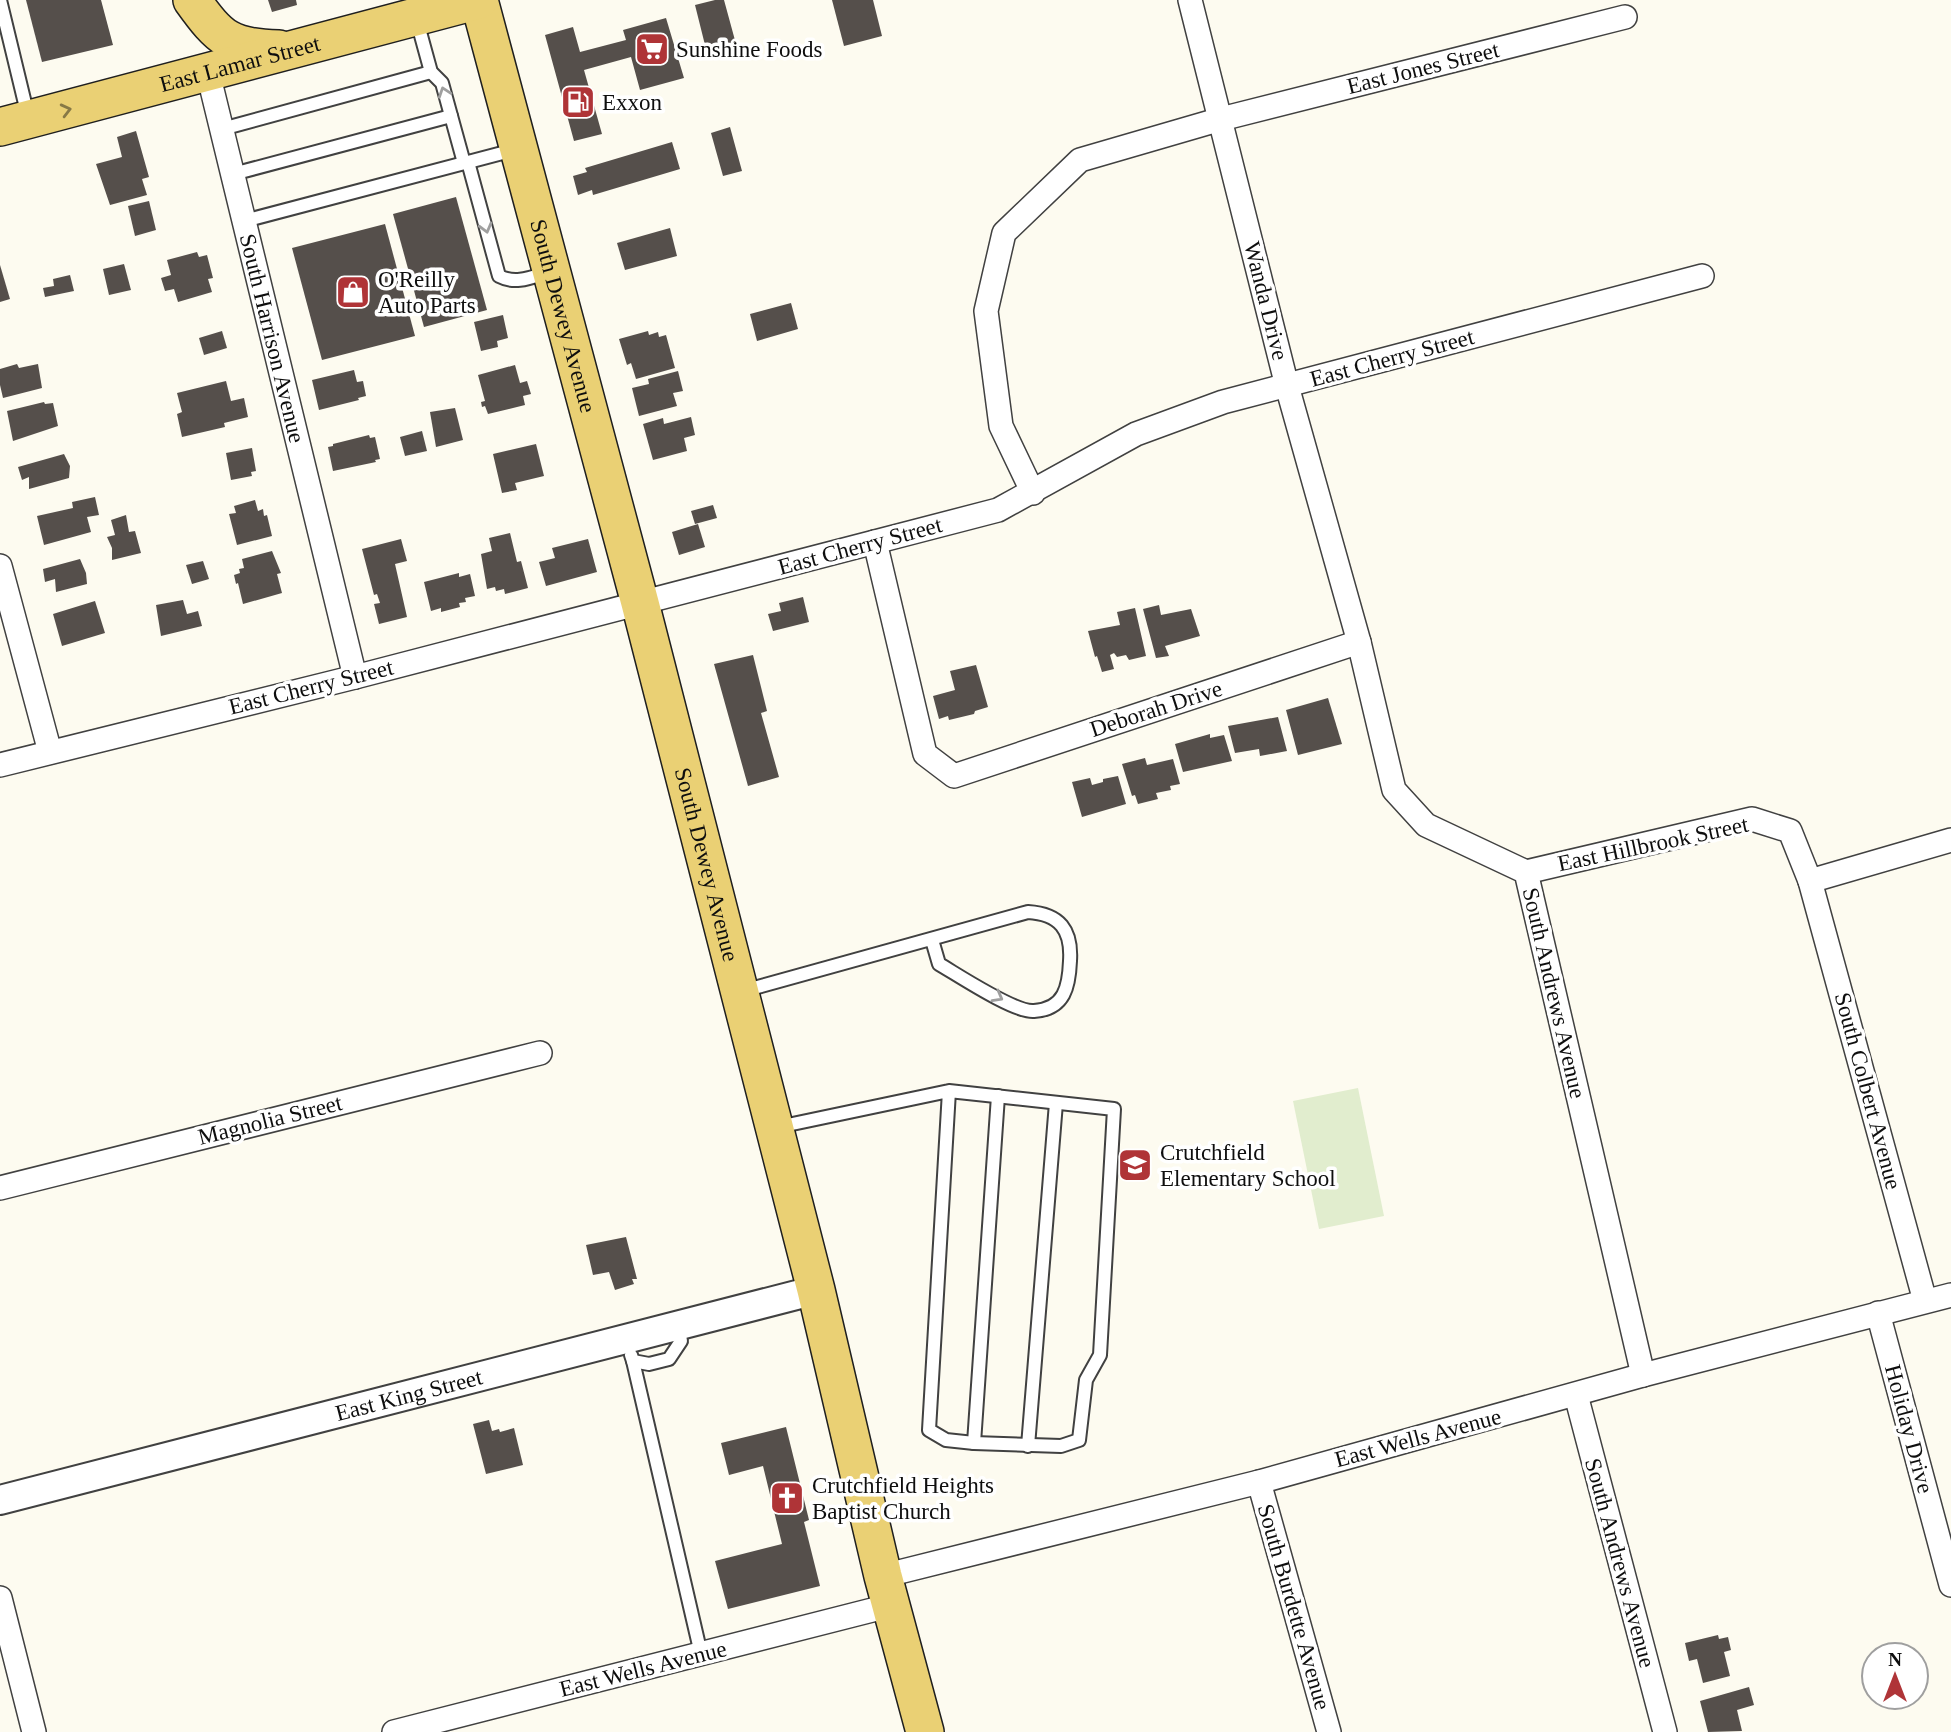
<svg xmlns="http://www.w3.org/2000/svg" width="1951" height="1732" viewBox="0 0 1951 1732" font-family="Georgia,serif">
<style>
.pitch{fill:#e1edce}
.building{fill:#554f4b}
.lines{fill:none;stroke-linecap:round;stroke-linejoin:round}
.service-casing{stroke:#414141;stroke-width:16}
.minor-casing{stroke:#414141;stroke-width:26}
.tertiary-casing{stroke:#414141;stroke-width:32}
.primary-casing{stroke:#1f1f1f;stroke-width:40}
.service{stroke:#fff;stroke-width:12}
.minor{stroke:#fff;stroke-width:23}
.tertiary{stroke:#fff;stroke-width:28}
.primary{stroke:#ead074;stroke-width:37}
.oneway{stroke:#9f9f9f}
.oneway2{stroke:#877946}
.labels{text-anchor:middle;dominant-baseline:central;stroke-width:7;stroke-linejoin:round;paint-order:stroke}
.poi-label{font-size:23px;fill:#0e0e0e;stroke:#fff;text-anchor:start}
.street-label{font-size:23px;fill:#0e0e0e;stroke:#fff}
</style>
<rect width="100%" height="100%" fill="#fdfbf0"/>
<!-- pitch -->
<polygon class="pitch" points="1358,1088 1384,1216 1319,1229 1293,1101"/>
<!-- building -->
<g class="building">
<polygon points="26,0 101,0 113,45 42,62"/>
<polygon points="268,0 296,0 297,5 272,12"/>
<polygon points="715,0 724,0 736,44 714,49 706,49 695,5"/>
<polygon points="832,0 873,0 882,36 844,46"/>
<polygon points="666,18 684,78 640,90 631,57 584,70 602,134 574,141 545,35 573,27 580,52 626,40 623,30"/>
<polygon points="730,127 742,171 723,176 711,133"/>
<polygon points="136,131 149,177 142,179 147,195 110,205 96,164 122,157 117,137"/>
<polygon points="672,142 680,169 593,195 592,190 578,195 573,176 587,172 585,168"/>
<polygon points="456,197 487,310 424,327 393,214"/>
<polygon points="149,201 156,230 135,236 128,206"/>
<polygon points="385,224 415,336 322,360 292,248"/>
<polygon points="670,228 677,256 625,270 617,243"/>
<polygon points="197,252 199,257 207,255 213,278 208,279 212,292 178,302 174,289 165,291 161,278 171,275 167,260"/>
<polygon points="124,264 131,290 109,295 103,269"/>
<polygon points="0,265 10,299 0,302"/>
<polygon points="70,275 74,291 45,297 43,288 54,286 53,279"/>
<polygon points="791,303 798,329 757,341 750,314"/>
<polygon points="503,315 508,338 497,341 498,347 481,351 474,322"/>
<polygon points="222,331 227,348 204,355 199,338"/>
<polygon points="648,331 649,335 658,332 659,337 666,335 675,368 636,379 631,363 627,365 619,339"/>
<polygon points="17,364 19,368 38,364 42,388 3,398 0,385 0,369"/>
<polygon points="515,365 520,383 527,381 531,394 523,396 525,405 488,414 485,406 482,407 481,402 485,401 478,375"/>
<polygon points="354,370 357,382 363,381 366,396 358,398 359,400 319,410 312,380"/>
<polygon points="678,371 683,391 673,393 677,406 639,416 632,388 649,384 648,379"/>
<polygon points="226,381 231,401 244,398 248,417 224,423 225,427 182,437 177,414 182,412 177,393"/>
<polygon points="44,402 45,404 53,403 58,426 13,441 7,411"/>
<polygon points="455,408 463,440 436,447 430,412"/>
<polygon points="691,417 695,435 684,438 687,451 653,460 643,424 663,418 664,424"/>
<polygon points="422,431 427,451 405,456 400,437"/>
<polygon points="369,435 370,438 375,437 380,459 375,460 376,462 333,471 328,447 333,446 333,444"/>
<polygon points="536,444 544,476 515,483 517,490 502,493 493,454"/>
<polygon points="252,448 256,471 251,472 252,476 231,480 226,453"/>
<polygon points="64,454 70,466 69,478 29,489 29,477 22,480 18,467"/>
<polygon points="95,497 99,515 87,517 91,532 44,545 37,516 73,508 72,502"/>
<polygon points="255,500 258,511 263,509 264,516 267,515 272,536 237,545 229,514 236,513 234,506"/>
<polygon points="713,505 717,518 695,524 691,511"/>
<polygon points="126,515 129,532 135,531 141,553 112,560 112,548 107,537 115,535 111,520"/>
<polygon points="698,524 705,547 679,555 672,532"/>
<polygon points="510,533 517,562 521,561 528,588 505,594 504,589 496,591 495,587 487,589 481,554 492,551 489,538"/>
<polygon points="401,539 407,561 395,564 407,617 379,624 374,604 380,603 377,594 374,595 362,549"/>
<polygon points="588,539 597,572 546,586 539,562 555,558 552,548"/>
<polygon points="272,551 281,573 277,574 282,593 243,604 238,583 236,584 234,575 240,573 239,569 244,568 242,559"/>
<polygon points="80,559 86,573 87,584 56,592 55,579 45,582 43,569"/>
<polygon points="203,561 209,579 192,584 186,565"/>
<polygon points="459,573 459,577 470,574 475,596 465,598 466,602 459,603 460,607 441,612 441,608 431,611 424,582"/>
<polygon points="803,597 809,622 773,631 768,614 781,611 779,603"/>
<polygon points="183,600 187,614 198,611 202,626 161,636 156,605"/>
<polygon points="95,601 105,633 62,646 53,614"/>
<polygon points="1159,605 1161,615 1191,609 1200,636 1165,646 1169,656 1156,658 1143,609"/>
<polygon points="1135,608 1146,656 1129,660 1126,655 1117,657 1114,653 1110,655 1114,669 1102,672 1097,656 1095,657 1088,631 1120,625 1117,612"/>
<polygon points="753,655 767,711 761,713 779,777 748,786 714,664"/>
<polygon points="976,665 988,707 975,711 974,714 949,720 948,716 939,719 933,696 955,690 950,671"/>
<polygon points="1328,698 1342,744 1298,755 1286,710"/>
<polygon points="1278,717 1287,751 1260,756 1259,749 1235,753 1228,726"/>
<polygon points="1210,734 1210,738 1224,735 1232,761 1183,772 1175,744"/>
<polygon points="1145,758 1147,765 1173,759 1180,784 1170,786 1171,790 1156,793 1158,799 1138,804 1135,795 1132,796 1122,764"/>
<polygon points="1118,776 1126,804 1082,817 1072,782 1090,778 1092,785 1103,782 1103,779"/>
<polygon points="626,1237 637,1279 632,1279 634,1284 615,1290 609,1272 593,1275 586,1245"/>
<polygon points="489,1420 492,1431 499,1429 500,1432 514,1428 523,1465 486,1474 473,1424"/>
<polygon points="786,1427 809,1520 804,1522 820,1586 728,1609 715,1561 782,1544 763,1466 729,1475 721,1443"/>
<polygon points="1718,1635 1719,1639 1728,1637 1731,1650 1724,1652 1730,1676 1703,1683 1697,1659 1689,1661 1685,1643"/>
<polygon points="1749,1687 1754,1705 1737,1710 1742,1731 1708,1732 1700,1701"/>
</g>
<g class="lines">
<!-- service casing -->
<g class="service-casing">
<g id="service">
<polyline points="0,0 28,116"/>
<polyline points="417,21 431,72 442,83 464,163"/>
<polyline points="222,129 431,72"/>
<path d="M 468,162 L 499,276 C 516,285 532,277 549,272"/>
<polyline points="233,174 451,116"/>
<polyline points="244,221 514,150"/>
<path d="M 743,991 L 1028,912 C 1060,914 1072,930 1070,961 C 1069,986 1065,1009 1034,1011 C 1015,1013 958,975 939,964 L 932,940"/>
<polyline points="778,1127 949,1091 1114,1109 1100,1355 1086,1380 1079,1440 1061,1446 974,1443 946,1440 929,1430 949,1091"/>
<polyline points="631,1355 633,1361 649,1364 669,1359 681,1341 678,1325"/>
<polyline points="633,1361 701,1654"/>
<polyline points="974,1443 998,1096"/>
<polyline points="1028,1446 1056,1103"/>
</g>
</g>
<!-- minor casing -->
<g class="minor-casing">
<g id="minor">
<polyline points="1190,0 1287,386 1359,642 1394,790 1426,825 1526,872 1643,1375"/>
<path id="s1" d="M 208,73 L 355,677"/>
<polyline points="1033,493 1001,426 986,311 1004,233 1080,160 1221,119 1625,17"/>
<polyline points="875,542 925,754 954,776 1359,642"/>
<polyline points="0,566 50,752"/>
<polyline points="0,765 355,677 998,510 1136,434 1223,402 1702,276"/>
<polyline points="1526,872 1752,819 1790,831 1810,881 1925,1301"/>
<polyline points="1810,881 1951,840"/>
<polyline points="0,1188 540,1053"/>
<polyline points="1878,1313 1951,1585"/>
<polyline points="1576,1395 1665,1732"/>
<polyline points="1259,1482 1329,1732"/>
<polyline points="883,1576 1259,1482 1643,1375 1951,1295"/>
<polyline points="0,1598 34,1732"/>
<polyline points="394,1732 892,1605"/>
</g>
</g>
<!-- tertiary casing -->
<g class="tertiary-casing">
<g id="tertiary">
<path id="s2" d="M 0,1500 L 816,1290"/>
</g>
</g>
<!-- primary casing -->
<g class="primary-casing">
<g id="primary">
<path d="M 192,0 C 220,39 230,48 279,49"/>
<path id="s3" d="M 479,0 L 640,603 L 816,1290 L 883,1576 L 925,1732"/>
<path id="s4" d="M 0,127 L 479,0"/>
</g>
</g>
<!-- service -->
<use href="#service" class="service"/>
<!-- minor -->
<use href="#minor" class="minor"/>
<!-- tertiary -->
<use href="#tertiary" class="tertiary"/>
<!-- primary -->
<use href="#primary" class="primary"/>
</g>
<!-- one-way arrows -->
<defs><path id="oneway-chevron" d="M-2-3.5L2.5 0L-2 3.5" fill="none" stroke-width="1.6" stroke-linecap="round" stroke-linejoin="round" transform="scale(1.75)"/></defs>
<g class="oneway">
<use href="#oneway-chevron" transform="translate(444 92) rotate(-109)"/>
<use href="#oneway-chevron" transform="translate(486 228) rotate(75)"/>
<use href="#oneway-chevron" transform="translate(998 997) rotate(29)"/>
</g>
<use class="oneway2" href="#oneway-chevron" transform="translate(66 110) rotate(-14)"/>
<!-- icons -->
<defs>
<g id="supermarket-square" transform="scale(1.75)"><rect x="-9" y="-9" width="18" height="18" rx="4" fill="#af3437" stroke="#fff"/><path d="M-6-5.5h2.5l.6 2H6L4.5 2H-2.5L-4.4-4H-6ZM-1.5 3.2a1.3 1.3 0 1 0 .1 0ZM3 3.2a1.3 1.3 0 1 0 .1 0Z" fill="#fff"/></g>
<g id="fuel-square" transform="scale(1.75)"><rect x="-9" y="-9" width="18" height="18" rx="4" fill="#af3437" stroke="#fff"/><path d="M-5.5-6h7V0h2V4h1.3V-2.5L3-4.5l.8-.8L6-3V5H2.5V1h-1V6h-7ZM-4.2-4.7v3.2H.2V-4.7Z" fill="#fff"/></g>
<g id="shop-square" transform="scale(1.75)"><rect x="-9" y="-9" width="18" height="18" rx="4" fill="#af3437" stroke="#fff"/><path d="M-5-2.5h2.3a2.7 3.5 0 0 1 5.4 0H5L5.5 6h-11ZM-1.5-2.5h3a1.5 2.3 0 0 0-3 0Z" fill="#fff"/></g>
<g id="school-square" transform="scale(1.75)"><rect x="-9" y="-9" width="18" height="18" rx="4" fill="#af3437" stroke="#fff"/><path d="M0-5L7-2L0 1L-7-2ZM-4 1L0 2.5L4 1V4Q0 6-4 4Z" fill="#fff"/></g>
<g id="church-square" transform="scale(1.75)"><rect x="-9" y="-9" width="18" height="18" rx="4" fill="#af3437" stroke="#fff"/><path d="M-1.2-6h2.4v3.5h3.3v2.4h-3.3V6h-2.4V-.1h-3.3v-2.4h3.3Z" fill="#fff"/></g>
</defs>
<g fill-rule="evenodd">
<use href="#supermarket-square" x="652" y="49"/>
<use href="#fuel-square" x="578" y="102"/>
<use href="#shop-square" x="353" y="292"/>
<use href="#school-square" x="1135" y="1165"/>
<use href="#church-square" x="787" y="1498"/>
</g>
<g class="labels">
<!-- poi labels -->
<g class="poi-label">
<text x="676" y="49">Sunshine Foods</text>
<text x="602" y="102">Exxon</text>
<text x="378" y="279">O'Reilly<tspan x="378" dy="26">Auto Parts</tspan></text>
<text x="1160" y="1152">Crutchfield<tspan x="1160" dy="26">Elementary School</tspan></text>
<text x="812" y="1485">Crutchfield Heights<tspan x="812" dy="26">Baptist Church</tspan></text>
</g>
<!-- street labels -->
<g class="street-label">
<text stroke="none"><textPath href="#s4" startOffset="248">East Lamar Street</textPath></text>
<text transform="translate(1423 68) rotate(-14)">East Jones Street</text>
<text transform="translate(1266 301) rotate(76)">Wanda Drive</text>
<text stroke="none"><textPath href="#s3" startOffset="327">South Dewey Avenue</textPath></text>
<text stroke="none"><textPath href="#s1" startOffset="273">South Harrison Avenue</textPath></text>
<text transform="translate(1392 358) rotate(-15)">East Cherry Street</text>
<text transform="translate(860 546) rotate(-15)">East Cherry Street</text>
<text transform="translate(311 687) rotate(-14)">East Cherry Street</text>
<text transform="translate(1156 709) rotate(-18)">Deborah Drive</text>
<text transform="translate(1653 844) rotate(-12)">East Hillbrook Street</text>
<text stroke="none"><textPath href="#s3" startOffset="894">South Dewey Avenue</textPath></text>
<text transform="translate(1554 993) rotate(77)">South Andrews Avenue</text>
<text transform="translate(1868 1091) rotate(75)">South Colbert Avenue</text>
<text transform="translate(270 1120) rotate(-14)">Magnolia Street</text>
<text stroke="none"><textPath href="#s2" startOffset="422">East King Street</textPath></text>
<text transform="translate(1909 1429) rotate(75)">Holiday Drive</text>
<text transform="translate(1418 1438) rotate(-15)">East Wells Avenue</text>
<text transform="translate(1620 1563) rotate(75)">South Andrews Avenue</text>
<text transform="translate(1294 1607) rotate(74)">South Burdette Avenue</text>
<text transform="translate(643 1669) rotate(-14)">East Wells Avenue</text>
</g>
</g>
<!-- north arrow -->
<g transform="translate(1895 1676)"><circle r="33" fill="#ffffff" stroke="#9f9f9f" stroke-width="2"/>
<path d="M0-5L12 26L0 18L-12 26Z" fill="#af3437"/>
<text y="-10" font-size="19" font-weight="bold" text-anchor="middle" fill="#0e0e0e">N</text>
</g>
</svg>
